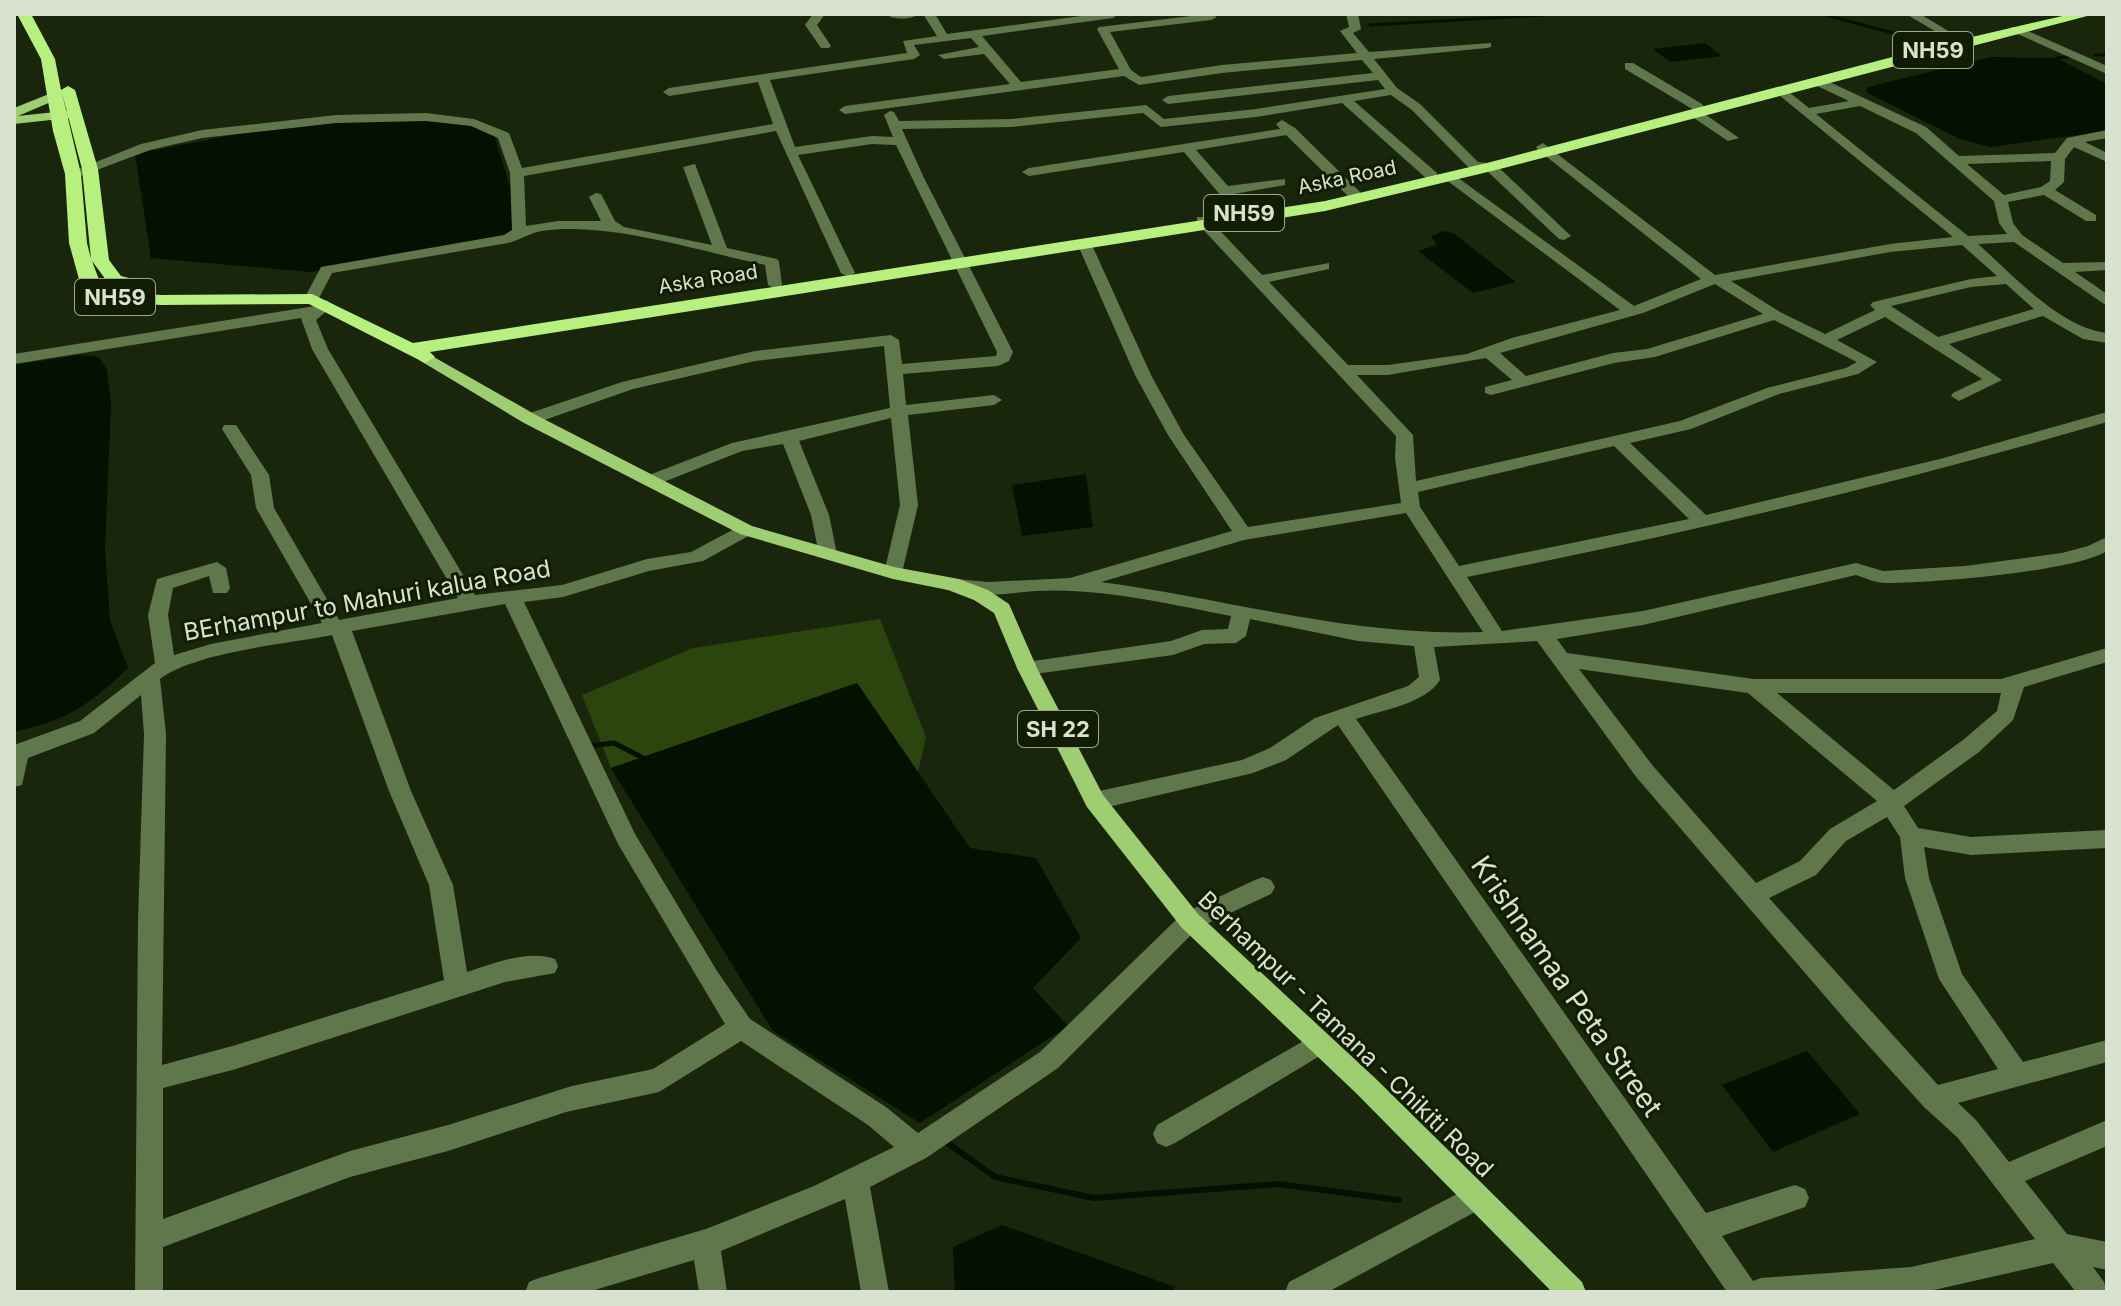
<svg xmlns="http://www.w3.org/2000/svg" width="2121" height="1306" viewBox="0 0 2121 1306" font-family="Inter,sans-serif">
<style>
.green{fill:#2c440e}
.water{fill:#041000}
.lines{fill:none;stroke-linecap:round;stroke-linejoin:round}
.stream-far2{stroke:#041000;stroke-width:3}
.stream-far1{stroke:#041000;stroke-width:5}
.stream{stroke:#041000;stroke-width:6}
.minor{fill:#60774c;fill-rule:evenodd}
.major{fill:#9fcd72;fill-rule:evenodd}
.highway{fill:#b8f080;fill-rule:evenodd}
.labels{text-anchor:middle;dominant-baseline:central;stroke-width:6;stroke-linejoin:round;paint-order:stroke}
.far-street-label{font-size:20px;fill:#d9e2d1;stroke:#101d03}
.shield{fill:#101d03;stroke:#9da793;stroke-width:2}
.shield-label{font-size:22px;font-weight:bold;fill:#d9e2d1}
.street-label{font-size:24px;fill:#d9e2d1;stroke:#101d03}
.near-street-label{font-size:28px;fill:#d9e2d1;stroke:#101d03}
</style>
<rect width="100%" height="100%" fill="#19260c"/>
<!-- green -->
<polygon class="green" points="880,619 926,737 918,772 857,683 611,768 582,695 693,648"/>
<!-- water -->
<g class="water">
<polygon points="1705,43 1722,56 1670,62 1653,49"/>
<polygon points="1991,57 2057,58 2107,84 2107,131 1991,147 1959,139 1866,92 1868,87"/>
<polygon points="335,115 491,125 526,237 310,272 151,258 135,154"/>
<polygon points="1444,231 1453,233 1516,282 1473,293 1418,251 1437,245 1431,236"/>
<path d="M 79,355 L 99,357 L 107,370 L 111,404 L 105,548 L 110,621 L 128,668 C 91,704 66,721 14,732 L 14,365 Z"/>
<polygon points="1086,474 1093,527 1022,536 1012,485"/>
<polygon points="857,683 970,848 1036,858 1081,938 1033,988 1068,1026 920,1123 773,1031 611,768"/>
<polygon points="1807,1051 1860,1114 1773,1152 1722,1085"/>
<polygon points="1002,1225 1175,1287 1174,1292 955,1292 953,1247"/>
</g>
<g class="lines">
<!-- stream-far2 -->
<g class="stream-far2">
<polyline points="1822,14 1927,42"/>
<polyline points="1370,25 1560,14"/>
<polyline points="2095,55 2107,55"/>
<polyline points="2057,58 2069,57"/>
</g>
<!-- stream-far1 -->
<polyline class="stream-far1" points="589,746 614,743 647,760"/>
<!-- stream -->
<polyline class="stream" points="942,1139 995,1177 1094,1198 1278,1184 1399,1200"/>
<!-- minor -->
<g class="minor">
<polygon points="813,14 825,14 817,25 831,46 829,48 821,48 805,25"/>
<path d="M 885,14 L 919,14 C 911,20 893,20 885,14 Z"/>
<path d="M 923,14 L 935,14 L 947,34 L 1096,14 L 1118,14 L 1113,18 L 982,36 L 1021,82 L 1119,69 L 1097,29 L 1099,27 L 1208,14 L 1217,17 L 1211,20 L 1110,32 L 1131,70 L 1141,77 L 1222,65 L 1357,53 L 1340,31 L 1349,27 L 1346,14 L 1358,14 L 1361,29 L 1353,33 L 1369,52 L 1491,43 L 1491,47 L 1487,48 L 1374,59 L 1397,88 L 1420,104 L 1478,162 L 1495,164 L 1571,236 L 1564,240 L 1559,239 L 1486,170 L 1469,168 L 1412,110 L 1391,95 L 1354,101 L 1437,173 L 1437,179 L 1427,179 L 1342,103 L 1256,117 L 1161,127 L 1143,113 L 1012,127 L 902,129 L 923,176 L 1013,352 L 1009,361 L 998,366 L 903,374 L 906,405 L 994,395 L 1002,400 L 994,405 L 908,415 L 918,505 L 902,573 L 893,579 L 884,573 L 900,505 L 891,418 L 799,441 L 829,515 L 837,554 L 828,560 L 819,554 L 811,515 L 783,444 L 742,451 L 656,485 L 644,485 L 641,481 L 644,477 L 732,443 L 890,408 L 884,346 L 755,361 L 633,389 L 536,423 L 524,423 L 522,419 L 524,415 L 622,382 L 755,351 L 891,335 L 899,340 L 902,364 L 996,356 L 997,352 L 896,145 L 872,144 L 798,155 L 855,273 L 848,277 L 841,273 L 776,131 L 524,176 L 526,226 L 558,221 L 601,221 L 589,197 L 596,193 L 601,194 L 615,221 L 624,227 L 712,245 L 683,167 L 695,164 L 727,248 L 777,259 L 779,262 L 782,285 L 775,289 L 768,285 L 765,265 C 699,251 607,221 542,231 C 529,233 520,240 508,243 L 332,273 L 317,302 L 307,302 L 304,299 L 321,267 L 504,235 L 512,230 L 510,173 L 498,138 L 471,126 L 426,121 L 336,123 L 202,138 L 150,150 L 78,177 L 66,174 L 141,144 L 202,130 L 336,115 L 426,113 L 474,119 L 509,133 L 522,168 L 773,124 L 758,82 L 669,96 L 663,92 L 669,88 L 907,53 L 903,41 L 937,36 ZM 971,38 L 979,47 L 938,55 L 944,59 L 984,54 L 1010,84 L 845,106 L 839,110 L 845,114 L 1124,76 L 1139,85 L 1222,73 L 1362,60 L 1373,73 L 1168,96 L 1162,100 L 1168,104 L 1378,80 L 1385,89 L 1256,109 L 1164,119 L 1146,105 L 1012,119 L 899,121 L 894,112 L 890,111 L 884,115 L 893,137 L 872,136 L 795,147 L 770,80 L 914,59 L 920,55 L 914,45 Z"/>
<polygon points="1906,14 1920,14 1970,44 1960,46"/>
<polygon points="2011,27 2019,27 2107,66 2107,74 2011,31"/>
<polygon points="1625,63 1633,63 1702,104 1704,107 1699,110 1739,138 1728,141 1691,116 1689,113 1694,110 1625,69"/>
<path d="M 1813,78 L 1821,78 L 1926,127 L 1959,156 L 2055,153 L 2067,138 L 2107,130 L 2107,138 L 2085,142 L 2107,153 L 2107,162 L 2074,147 L 2065,159 L 2064,182 L 2055,190 L 2096,215 L 2096,221 L 2086,221 L 2044,195 L 2008,202 L 2013,223 L 2022,235 L 2063,263 L 2107,262 L 2107,270 L 2075,272 L 2107,294 L 2107,306 L 2014,242 L 1978,244 C 2012,274 2060,328 2107,333 L 2107,343 L 2083,339 L 2043,316 L 1949,344 L 2002,380 L 1959,401 L 1951,396 L 1953,393 L 1982,379 L 1885,317 L 1837,340 L 1877,362 L 1858,374 L 1779,394 L 1691,429 L 1630,443 L 1706,515 L 1940,459 L 2107,412 L 2107,422 C 1895,484 1683,534 1467,577 L 1502,631 L 1643,611 L 1856,563 L 1883,571 L 1965,566 L 2062,553 L 2088,546 L 2107,537 L 2107,551 C 2073,572 1930,583 1886,583 C 1876,583 1865,578 1856,575 L 1643,625 L 1557,639 L 1567,653 L 1754,679 L 2001,679 L 2107,648 L 2107,662 L 2024,687 L 2013,720 L 1979,752 L 1904,806 L 1918,828 L 1971,837 L 2107,830 L 2107,848 L 1971,855 L 1924,847 L 1929,878 L 1962,974 L 2023,1062 L 2107,1040 L 2107,1062 L 1958,1103 L 1976,1120 L 2009,1162 L 2107,1120 L 2107,1146 L 2025,1181 L 2067,1234 L 2107,1242 L 2107,1270 L 2093,1267 L 2104,1282 L 2107,1292 L 2076,1292 L 2053,1263 L 1925,1292 L 1727,1292 L 1338,725 L 1286,760 L 1253,773 L 1095,810 L 1087,807 L 1084,801 L 1087,795 L 1095,792 L 1242,760 L 1270,748 L 1315,718 L 1408,686 L 1419,677 L 1414,646 L 1358,641 L 1250,619 L 1246,636 L 1236,643 L 1204,644 L 1173,655 L 1027,675 L 1020,673 L 1017,668 L 1020,663 L 1171,641 L 1202,630 L 1228,629 L 1231,616 C 1171,604 1097,587 1036,591 C 1017,592 960,602 947,585 L 957,579 L 988,582 L 1070,578 L 1232,531 L 1168,435 L 1135,375 L 1077,243 L 1079,240 L 1089,240 L 1091,243 L 1151,375 L 1184,435 L 1248,527 L 1401,503 L 1395,458 L 1396,436 L 1197,223 L 1197,217 L 1207,217 L 1262,275 L 1329,263 L 1329,269 L 1269,282 L 1348,365 L 1388,365 L 1467,354 L 1512,338 L 1620,310 L 1445,179 L 1443,176 L 1450,172 L 1634,306 L 1701,279 L 1538,150 L 1536,147 L 1543,143 L 1715,275 L 1890,244 L 1953,237 L 1774,91 L 1784,88 L 1809,108 L 1849,101 L 1813,84 ZM 1860,106 L 1916,133 L 1994,201 L 1999,223 L 2007,234 L 1968,236 L 1816,114 ZM 2051,161 L 2050,181 L 2041,187 L 2004,195 L 1967,164 ZM 1962,245 L 1997,276 L 1971,279 L 1873,302 L 1870,305 L 1875,310 L 1825,334 L 1780,312 L 1731,281 L 1890,252 ZM 1715,284 L 1763,314 L 1647,349 L 1613,353 L 1526,376 L 1500,353 L 1643,313 ZM 2006,284 L 2034,309 L 1938,337 L 1891,306 L 1971,287 ZM 1774,320 L 1857,362 L 1846,368 L 1767,388 L 1680,421 L 1416,481 L 1413,435 L 1357,375 L 1388,375 L 1486,358 L 1512,380 L 1485,387 L 1485,393 L 1491,395 L 1614,363 L 1655,357 ZM 1614,446 L 1689,519 L 1459,566 L 1420,507 L 1418,492 ZM 1406,513 L 1483,632 C 1353,637 1229,599 1101,582 L 1244,540 ZM 1537,641 L 1637,778 L 1849,1024 L 1924,1107 L 1958,1138 L 2035,1239 L 1911,1267 L 1761,1278 L 1753,1281 L 1722,1236 L 1805,1207 L 1809,1198 L 1805,1189 L 1795,1185 L 1706,1213 L 1356,719 C 1382,710 1425,704 1440,680 L 1434,647 ZM 1579,669 L 1748,693 L 1877,801 L 1830,829 L 1800,861 L 1756,883 L 1653,766 ZM 1777,693 L 2001,693 L 1997,711 L 1963,740 L 1894,790 ZM 1887,817 L 1900,837 L 1905,878 L 1939,979 L 1998,1069 L 1938,1085 L 1769,898 L 1816,875 L 1846,841 Z"/>
<polygon points="1282,120 1295,128 1360,192 1360,198 1350,198 1286,135 1196,150 1228,186 1285,179 1285,185 1234,194 1250,213 1243,217 1238,216 1184,152 1029,176 1022,172 1029,168 1280,129 1276,124"/>
<path d="M 326,300 L 334,305 L 316,320 L 328,349 L 475,595 L 562,585 L 647,559 L 691,552 L 740,526 L 752,526 L 755,530 L 752,534 L 703,561 L 649,571 L 563,597 L 524,602 L 635,834 L 717,971 L 750,1019 L 886,1107 L 918,1133 L 1040,1052 L 1182,914 L 1255,880 L 1263,877 L 1271,880 L 1275,887 L 1271,894 L 1198,928 L 1058,1068 L 926,1158 L 870,1187 L 889,1292 L 861,1292 L 845,1199 L 721,1251 L 727,1292 L 699,1292 L 694,1260 L 588,1292 L 525,1292 L 529,1282 L 539,1278 L 706,1229 L 814,1186 L 894,1147 L 868,1125 L 741,1041 L 659,1092 L 566,1112 L 448,1151 L 350,1177 L 163,1247 L 163,1292 L 135,1292 L 138,920 L 144,734 L 141,695 L 94,733 L 28,758 L 22,785 L 14,787 L 14,745 L 80,721 L 155,663 L 148,615 L 157,579 L 217,562 L 226,568 L 230,588 L 227,593 L 213,593 L 209,576 L 173,588 L 168,615 L 174,655 L 211,644 L 322,623 L 256,508 L 251,475 L 222,429 L 224,425 L 236,425 L 269,475 L 274,508 L 339,620 L 458,598 L 312,349 L 301,318 L 14,364 L 14,354 L 315,306 ZM 505,604 L 618,844 L 725,1024 L 653,1069 L 572,1086 L 448,1125 L 350,1151 L 163,1219 L 163,1088 L 236,1069 L 505,982 L 555,973 L 558,966 L 555,959 C 528,949 492,964 467,972 L 453,885 L 411,791 L 352,631 ZM 332,635 L 389,791 L 429,885 L 444,980 L 236,1045 L 162,1065 L 166,734 L 160,679 C 195,652 287,644 332,635 Z"/>
<polygon points="1319,1032 1328,1035 1332,1043 1328,1051 1175,1143 1166,1147 1157,1143 1153,1134 1157,1125"/>
<polygon points="1476,1184 1486,1188 1490,1197 1486,1206 1328,1292 1285,1292 1289,1282"/>
</g>
<!-- major -->
<g class="major">
<polygon points="54,92 58,93 58,99 18,116 74,110 78,111 78,117 14,124 14,108"/>
<polygon points="425,352 536,415 752,526 894,567 959,579 988,590 1009,604 1037,668 1103,795 1198,914 1375,1078 1582,1282 1586,1292 1552,1292 1357,1094 1182,928 1087,807 1017,668 994,613 974,600 948,590 893,579 740,534 524,423 419,360 417,357"/>
</g>
<!-- highway -->
<path class="highway" d="M 17,14 L 31,14 L 55,59 L 61,90 L 68,86 L 75,90 L 98,169 L 109,260 L 121,276 L 149,283 L 152,287 L 143,292 L 109,284 L 92,261 L 101,285 L 118,292 L 161,295 L 312,294 L 413,343 L 1325,201 L 1487,163 L 1942,44 L 2071,14 L 2095,14 L 1496,170 L 1325,211 L 430,352 L 435,357 L 425,363 L 309,304 L 161,305 L 115,302 L 89,293 L 79,279 L 69,243 L 65,174 L 53,131 L 41,59 ZM 62,93 L 82,169 L 91,259 L 87,243 L 81,174 Z"/>
</g>
<g class="labels">
<!-- far-street labels -->
<g class="far-street-label">
<text transform="translate(1347 177) rotate(-12)">Aska Road</text>
<text transform="translate(708 279) rotate(-9)">Aska Road</text>
</g>
<!-- shield labels -->
<g class="shield">
<rect x="1893" y="32" width="80" height="36" rx="6"/>
<rect x="1204" y="195" width="80" height="36" rx="6"/>
<rect x="75" y="279" width="80" height="36" rx="6"/>
<rect x="1018" y="711" width="80" height="36" rx="6"/>
</g>
<g class="shield-label">
<text x="1933" y="50">NH59</text>
<text x="1244" y="213">NH59</text>
<text x="115" y="297">NH59</text>
<text x="1058" y="729">SH 22</text>
</g>
<!-- street labels -->
<g class="street-label">
<text transform="translate(367 600) rotate(-10)">BErhampur to Mahuri kalua Road</text>
<text transform="translate(1346 1034) rotate(44)">Berhampur - Tamana - Chikiti Road</text>
</g>
<!-- near-street labels -->
<g class="near-street-label">
<text transform="translate(1567 986) rotate(55)">Krishnamaa Peta Street</text>
</g>
</g>
<!-- border -->
<rect width="2121" height="1306" fill="none" stroke="#d9e2d1" stroke-width="32"/>
</svg>
